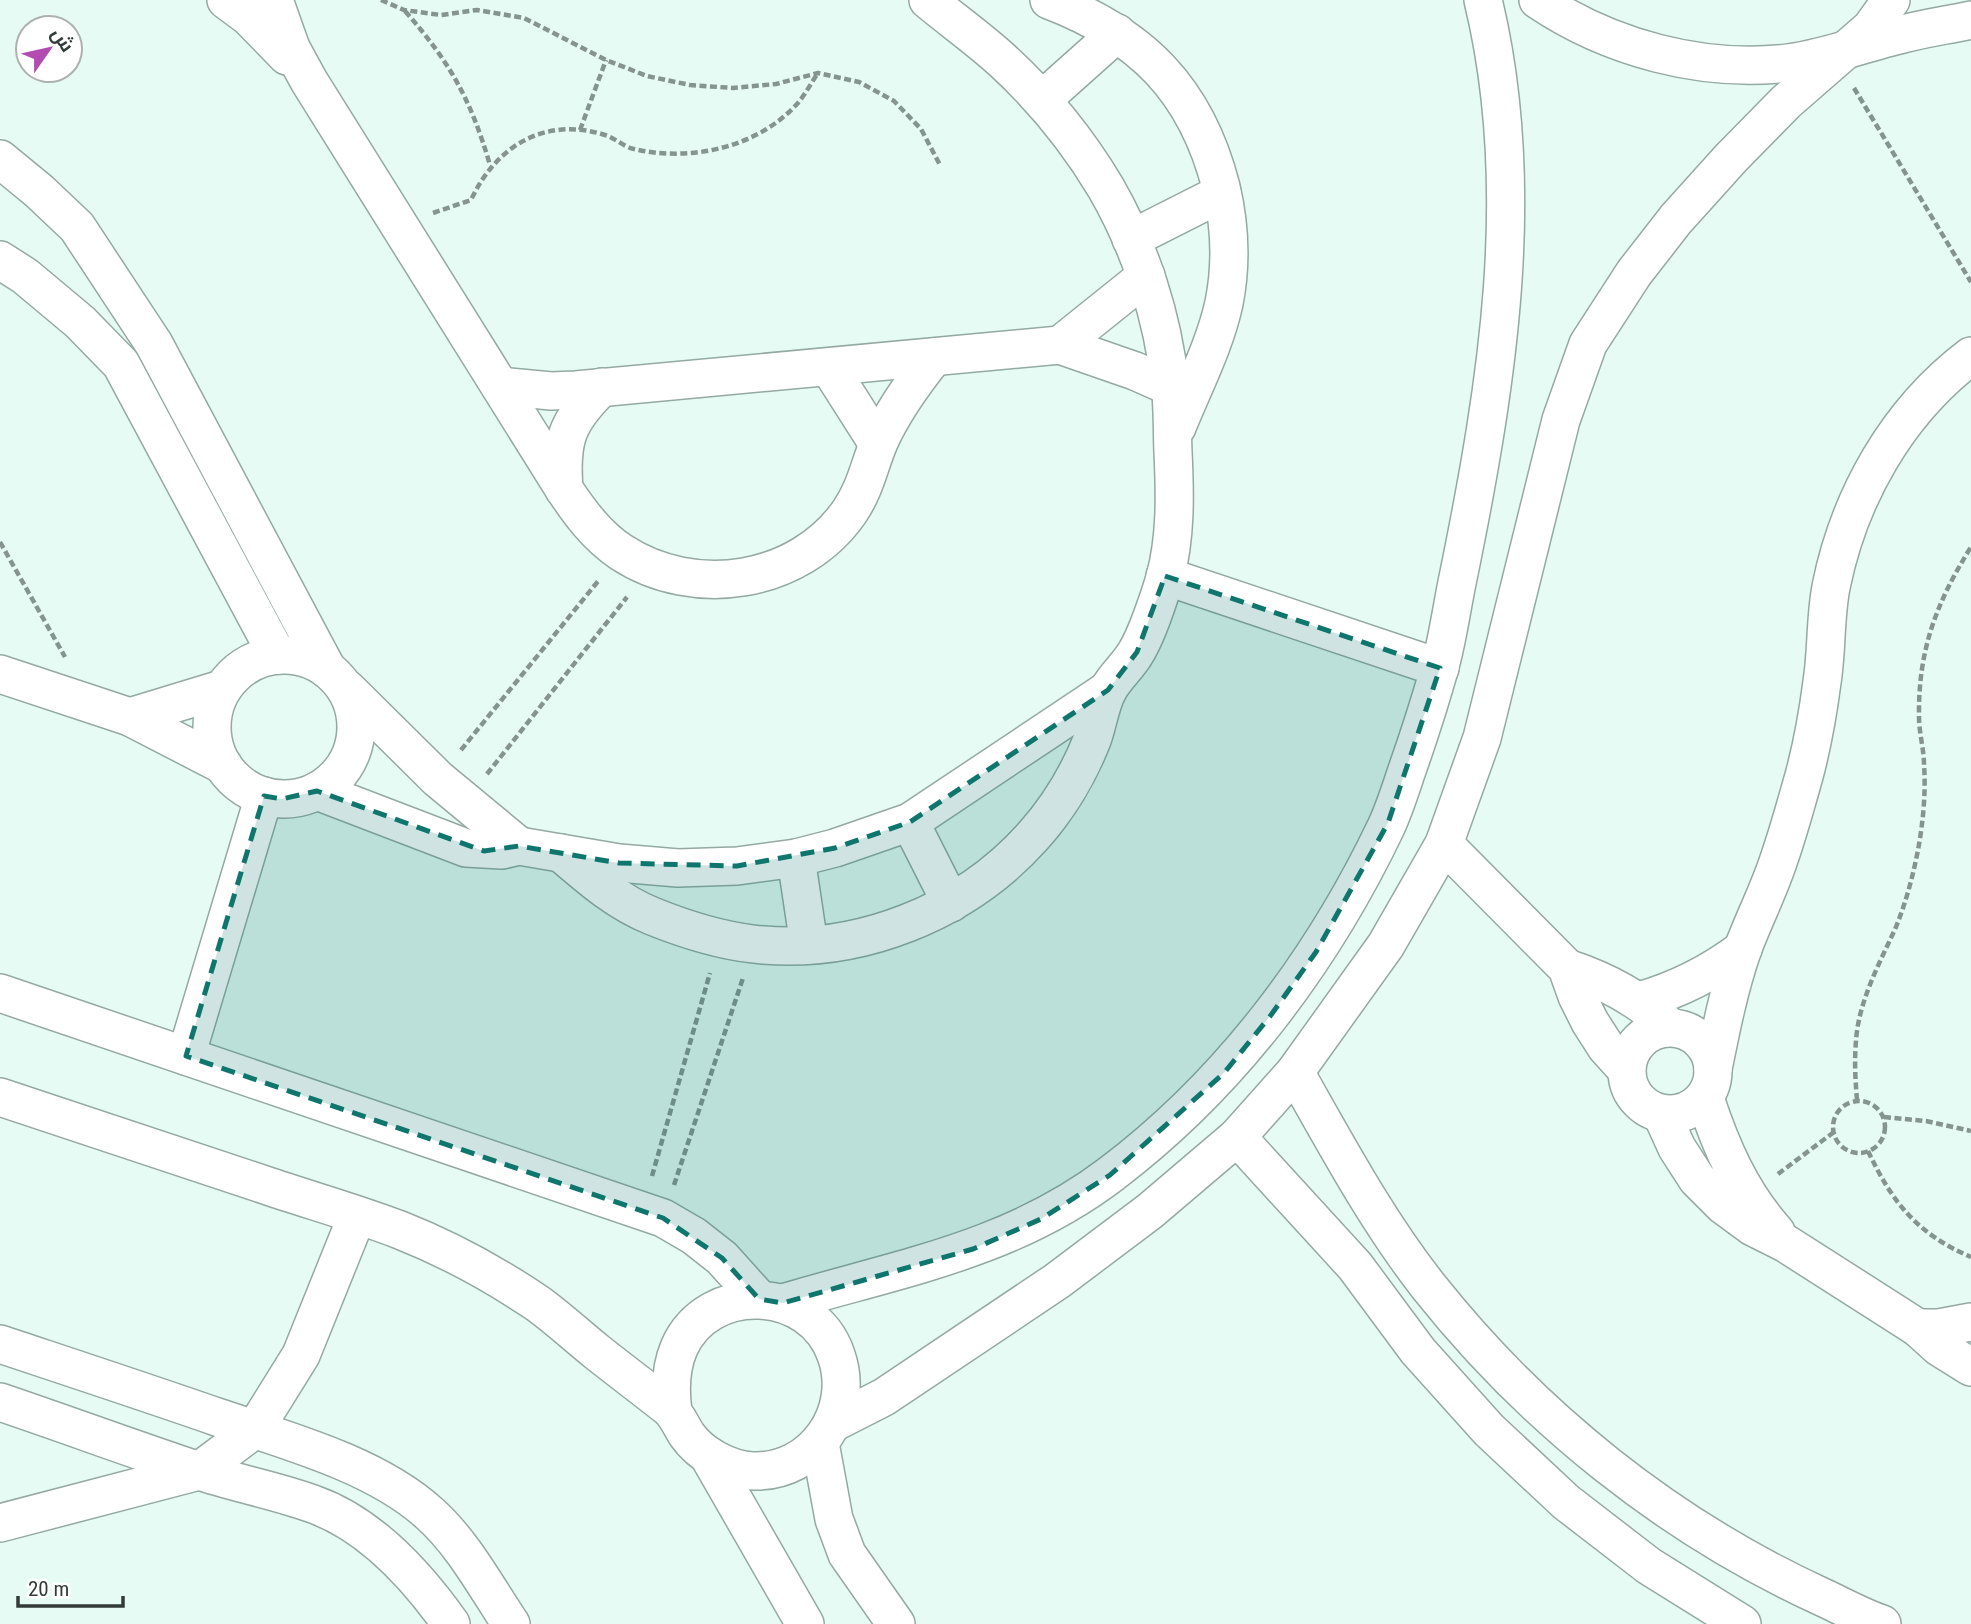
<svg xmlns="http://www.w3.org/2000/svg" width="1971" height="1624" viewBox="0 0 1971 1624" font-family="'Roboto Condensed',Cairo,sans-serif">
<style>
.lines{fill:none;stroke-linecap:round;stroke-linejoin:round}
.minor-casing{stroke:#94a9a3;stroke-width:40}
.path{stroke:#85948f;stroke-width:4.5;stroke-dasharray:7 3.5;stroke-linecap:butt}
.minor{stroke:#fff;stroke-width:37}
.marked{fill:#0f766e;fill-opacity:0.2;stroke:#0f766e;stroke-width:5;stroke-dasharray:14 9;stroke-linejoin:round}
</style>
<rect width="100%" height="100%" fill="#e5fbf4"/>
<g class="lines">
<!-- minor casing -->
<g class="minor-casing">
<g id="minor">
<polyline points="226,0 249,17 287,56"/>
<path d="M 274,0 L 291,48 L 309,81 L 564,489 C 580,513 597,536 621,552 C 694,600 800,584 850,511 C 866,487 869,466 879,442 C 893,411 913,383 934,357"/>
<path d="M 1049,0 C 1141,35 1196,89 1221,187 C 1230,225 1232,263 1224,303 C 1215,345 1193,387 1177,427"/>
<path d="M 1538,0 C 1609,48 1702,73 1788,63 C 1827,58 1864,43 1903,34 C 1925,28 1948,25 1971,20"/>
<polyline points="1042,100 1117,33"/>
<polyline points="0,159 39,191 77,227 154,344 327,669"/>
<polyline points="1131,239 1222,193"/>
<polyline points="0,260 25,276 80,322 121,364 277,655"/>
<polyline points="1060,345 1146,276"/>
<polyline points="829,367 878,444"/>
<polyline points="500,386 551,391 576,390 1060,345 1135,371 1171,387"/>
<path d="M 564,489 C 560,440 567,421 602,387"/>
<polyline points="1165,576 1440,668"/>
<circle cx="284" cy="727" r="72"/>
<polyline points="0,674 130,717 223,765"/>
<polyline points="347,689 438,779 519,846"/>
<polyline points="130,717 222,689"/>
<polyline points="317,791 466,848 502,850 519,846 619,863 678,868 737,866 796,858 835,848 910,822 1108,690"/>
<polyline points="910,822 951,903"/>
<polyline points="1444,844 1567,968 1577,996 1590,1022 1606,1047 1626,1069"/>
<path d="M 561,853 C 589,877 617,902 652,916 C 684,929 719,940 753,944 C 857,956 965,913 1034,835 C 1058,808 1079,773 1092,740 C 1098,724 1100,705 1108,690 C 1115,677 1127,667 1135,654 C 1146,637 1159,598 1165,578 C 1176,537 1175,494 1173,452 C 1172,430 1173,407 1170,385 C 1163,317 1140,247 1106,188 C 1078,141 1043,98 1003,61 C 979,39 952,20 928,0"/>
<polyline points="796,858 809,945"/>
<path d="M 1567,968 C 1607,981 1640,999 1670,1027"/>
<polyline points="0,993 663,1218 694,1236 722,1258 759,1299"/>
<path d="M 1639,1001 C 1678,990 1710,974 1743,949"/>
<circle cx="1670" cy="1071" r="43"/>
<polyline points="186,1056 264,796"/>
<path d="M 1713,1069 C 1721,1029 1729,989 1742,951 C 1753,921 1768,892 1778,862 C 1788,834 1796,804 1804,776 C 1812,746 1818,713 1822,682 C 1827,651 1825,618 1831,587 C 1849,497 1897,412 1971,356"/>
<path d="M 1295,1072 C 1337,1146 1377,1221 1429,1287 C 1533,1418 1668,1526 1820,1596 C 1840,1605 1861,1617 1882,1624"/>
<path d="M 0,1097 C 88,1126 176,1156 265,1185 C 309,1200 356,1213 400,1230 C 448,1249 494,1274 537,1303 C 558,1318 577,1336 597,1352 C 621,1371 645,1389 669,1408 C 677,1415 681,1426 687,1435 C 701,1455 729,1470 753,1471 C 815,1473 856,1410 836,1355 C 812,1285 708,1281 679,1348 C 670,1369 670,1390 673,1412"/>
<path d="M 1705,1098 C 1721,1147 1741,1193 1776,1232"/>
<polyline points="1662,1115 1677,1148 1697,1179 1723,1205 1753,1227 1785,1243 1918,1328 1939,1347 1971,1367"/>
<polyline points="1237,1137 1355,1266 1418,1351 1489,1430 1566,1502 1649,1566 1742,1624"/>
<path d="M 783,1303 C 900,1268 1011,1250 1111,1174 C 1230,1084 1322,961 1386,827 C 1394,810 1400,791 1406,773 C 1418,739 1429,705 1439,670 C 1448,639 1452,605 1459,573 C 1497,386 1529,189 1483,0"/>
<polyline points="1918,1328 1939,1328 1971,1322"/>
<path d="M 0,1344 C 72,1368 145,1392 217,1417 C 285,1440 375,1464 429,1513 C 463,1543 486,1587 511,1624"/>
<path d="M 0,1402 C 65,1424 130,1448 196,1470 C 234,1483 275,1490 313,1504 C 370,1524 417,1576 451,1624"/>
<polyline points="833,1423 884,1397 1057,1281 1150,1211 1237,1137 1295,1072 1386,945 1444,844 1482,738 1561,420 1588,344 1634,273 1676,219 1731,158 1786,102 1871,28 1891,0"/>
<polyline points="820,1443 834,1519 847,1554 896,1624"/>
<polyline points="708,1455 805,1624"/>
<polyline points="0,1523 199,1471 255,1429 301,1355 357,1216"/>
</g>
</g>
<!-- path -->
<g class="path">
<polyline points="381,0 404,10 441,15 477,10 524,18 606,60 647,76 690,85 733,88 776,84 818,73 859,82 894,101 921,129 940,165"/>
<path d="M 405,11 C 450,62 471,100 490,165"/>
<polyline points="1854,88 1971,282"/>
<polyline points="580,130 606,60"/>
<path d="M 433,213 L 471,200 C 496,146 545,116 605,135 C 615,138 624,147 634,149 C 690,162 757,148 797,104 C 805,95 811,83 818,73"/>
<polyline points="0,542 65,657"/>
<polyline points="461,750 599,580"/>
<polyline points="487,774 627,597"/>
<path d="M 1857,1100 C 1855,1077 1854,1055 1857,1031 C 1862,995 1881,960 1896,927 C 1906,902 1913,876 1918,850 C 1923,823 1926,793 1924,765 C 1924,749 1919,733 1919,717 C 1918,651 1936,603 1971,547"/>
<circle cx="1859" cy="1127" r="26"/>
<polyline points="1884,1117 1926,1121 1971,1131"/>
<path d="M 1868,1151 C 1892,1202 1917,1234 1971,1257"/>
<polyline points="1778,1174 1834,1132"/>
<polyline points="652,1176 710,973"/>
<polyline points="674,1185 743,978"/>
</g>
<!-- minor -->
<use href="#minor" class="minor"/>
</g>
<!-- marked area -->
<path class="marked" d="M 1165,576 L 1440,668 L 1388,823 L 1316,952 L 1271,1015 L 1224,1073 L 1110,1175 L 1041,1219 L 973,1249 L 783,1303 L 759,1299 L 722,1258 L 663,1218 L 186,1056 L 264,796 L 282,799 L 317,791 L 484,851 L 519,846 L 619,863 L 737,866 L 835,848 L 910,822 L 1108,690 L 1137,652 Z"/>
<!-- north arrow -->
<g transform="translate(49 49) rotate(56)"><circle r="33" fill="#ffffff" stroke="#adb1af" stroke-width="2"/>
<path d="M0-5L12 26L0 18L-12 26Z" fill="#b24cb1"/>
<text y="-10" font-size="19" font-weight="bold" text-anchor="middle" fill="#323b38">ش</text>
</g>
<!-- scale -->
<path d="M18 1596v10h105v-10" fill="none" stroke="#323b38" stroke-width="3.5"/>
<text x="28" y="1596" font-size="21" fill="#323b38" stroke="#ffffff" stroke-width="5" paint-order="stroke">20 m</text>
</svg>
